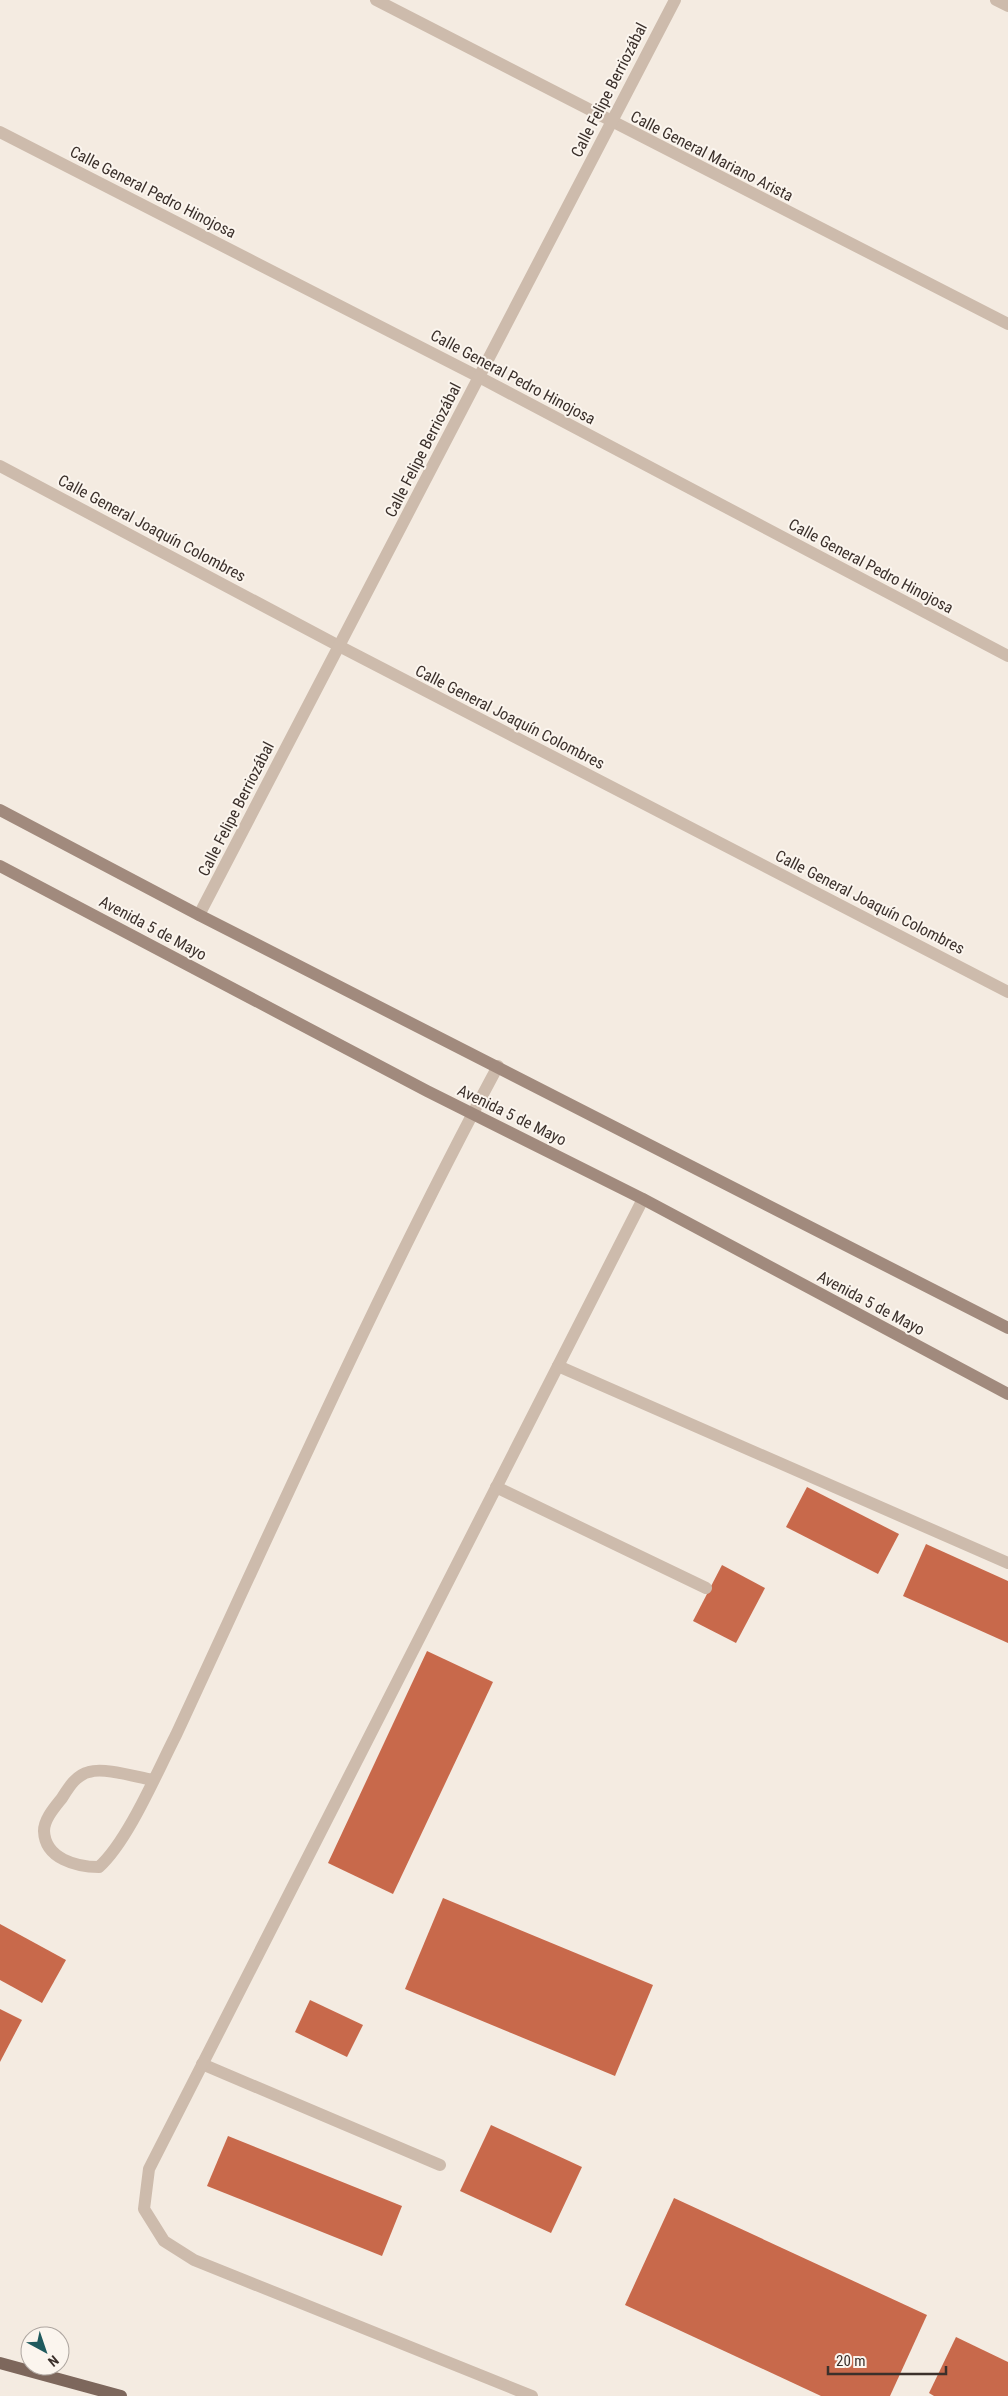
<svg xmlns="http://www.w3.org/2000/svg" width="1008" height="2396" viewBox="0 0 1008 2396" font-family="'Roboto Condensed',sans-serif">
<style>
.building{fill:#c8694b}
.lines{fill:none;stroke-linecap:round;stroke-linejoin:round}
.lane{stroke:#cdbbac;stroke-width:12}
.street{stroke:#cdbbac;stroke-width:12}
.secondary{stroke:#a18a7d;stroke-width:12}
.primary{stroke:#7d675c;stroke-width:12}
.labels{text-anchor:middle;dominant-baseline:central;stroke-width:4;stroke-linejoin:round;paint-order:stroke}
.street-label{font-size:16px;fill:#3b302b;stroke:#fbf5ee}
</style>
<rect width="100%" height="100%" fill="#f4ebe1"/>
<!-- building -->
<g class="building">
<polygon points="807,1487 899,1534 878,1574 786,1527"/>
<polygon points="926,1544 1008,1581 1008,1643 903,1596"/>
<polygon points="722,1565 765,1588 736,1643 693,1621"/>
<polygon points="427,1651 493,1682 393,1894 328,1863"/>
<polygon points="443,1898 653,1985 615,2076 405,1989"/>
<polygon points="0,1924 66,1960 42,2003 0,1980"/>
<polygon points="310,2000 363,2025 347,2057 295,2032"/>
<polygon points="0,2009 22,2020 0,2062"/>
<polygon points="491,2125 582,2167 551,2233 460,2191"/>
<polygon points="228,2136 402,2206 382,2256 207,2186"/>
<polygon points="674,2198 927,2315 890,2396 821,2396 625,2305"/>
<polygon points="956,2337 1008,2362 1008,2396 934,2396 929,2393"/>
</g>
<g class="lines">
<!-- lane -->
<g class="lane">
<polyline points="558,1366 1008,1563"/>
<polyline points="496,1487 706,1588"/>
<path d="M 153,1780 C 136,1777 104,1767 89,1772 C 76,1775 69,1787 62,1798 C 55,1807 44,1819 44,1831 C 45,1859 77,1867 99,1867 C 128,1841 157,1772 176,1735 C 280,1511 381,1284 498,1066"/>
<polyline points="202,2064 440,2165"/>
<polyline points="532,2396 194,2260 164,2241 144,2209 149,2169 643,1199"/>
</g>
<!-- street -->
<g class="street">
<polyline points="376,0 1008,324"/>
<polyline points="996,0 1008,6"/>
<polyline points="0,132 479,377 1008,656"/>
<polyline points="0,466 339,646 1008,992"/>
<polyline points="199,915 675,0"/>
</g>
<!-- secondary -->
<g class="secondary">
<polyline points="0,810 199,915 1008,1328"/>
<polyline points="0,866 427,1091 643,1199 1008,1394"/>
</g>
<!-- primary -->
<polyline class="primary" points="0,2363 121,2396"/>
</g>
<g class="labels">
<!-- street labels -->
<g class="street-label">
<text transform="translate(609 90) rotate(-63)">Calle Felipe Berriozábal</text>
<text transform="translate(712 156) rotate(27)">Calle General Mariano Arista</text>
<text transform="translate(153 192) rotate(27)">Calle General Pedro Hinojosa</text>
<text transform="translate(513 377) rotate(28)">Calle General Pedro Hinojosa</text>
<text transform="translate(423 450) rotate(-63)">Calle Felipe Berriozábal</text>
<text transform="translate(152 528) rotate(28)">Calle General Joaquín Colombres</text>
<text transform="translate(871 566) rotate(28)">Calle General Pedro Hinojosa</text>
<text transform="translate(510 717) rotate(27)">Calle General Joaquín Colombres</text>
<text transform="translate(236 809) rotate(-63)">Calle Felipe Berriozábal</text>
<text transform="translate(870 902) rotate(27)">Calle General Joaquín Colombres</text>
<text transform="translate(153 928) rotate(28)">Avenida 5 de Mayo</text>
<text transform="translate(512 1115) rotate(26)">Avenida 5 de Mayo</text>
<text transform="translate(871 1303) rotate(28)">Avenida 5 de Mayo</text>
</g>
</g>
<!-- north arrow -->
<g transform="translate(45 2351) rotate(140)"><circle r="24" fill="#fbf5ee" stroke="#aea6a0"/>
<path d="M0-4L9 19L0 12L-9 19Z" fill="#1f5a5e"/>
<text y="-8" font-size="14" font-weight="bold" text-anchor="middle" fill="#3b302b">N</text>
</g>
<!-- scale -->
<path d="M828 2366v8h118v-8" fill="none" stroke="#3b302b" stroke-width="2.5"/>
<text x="836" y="2366" font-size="15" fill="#3b302b" stroke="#fbf5ee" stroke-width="4" paint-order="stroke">20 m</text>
</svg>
